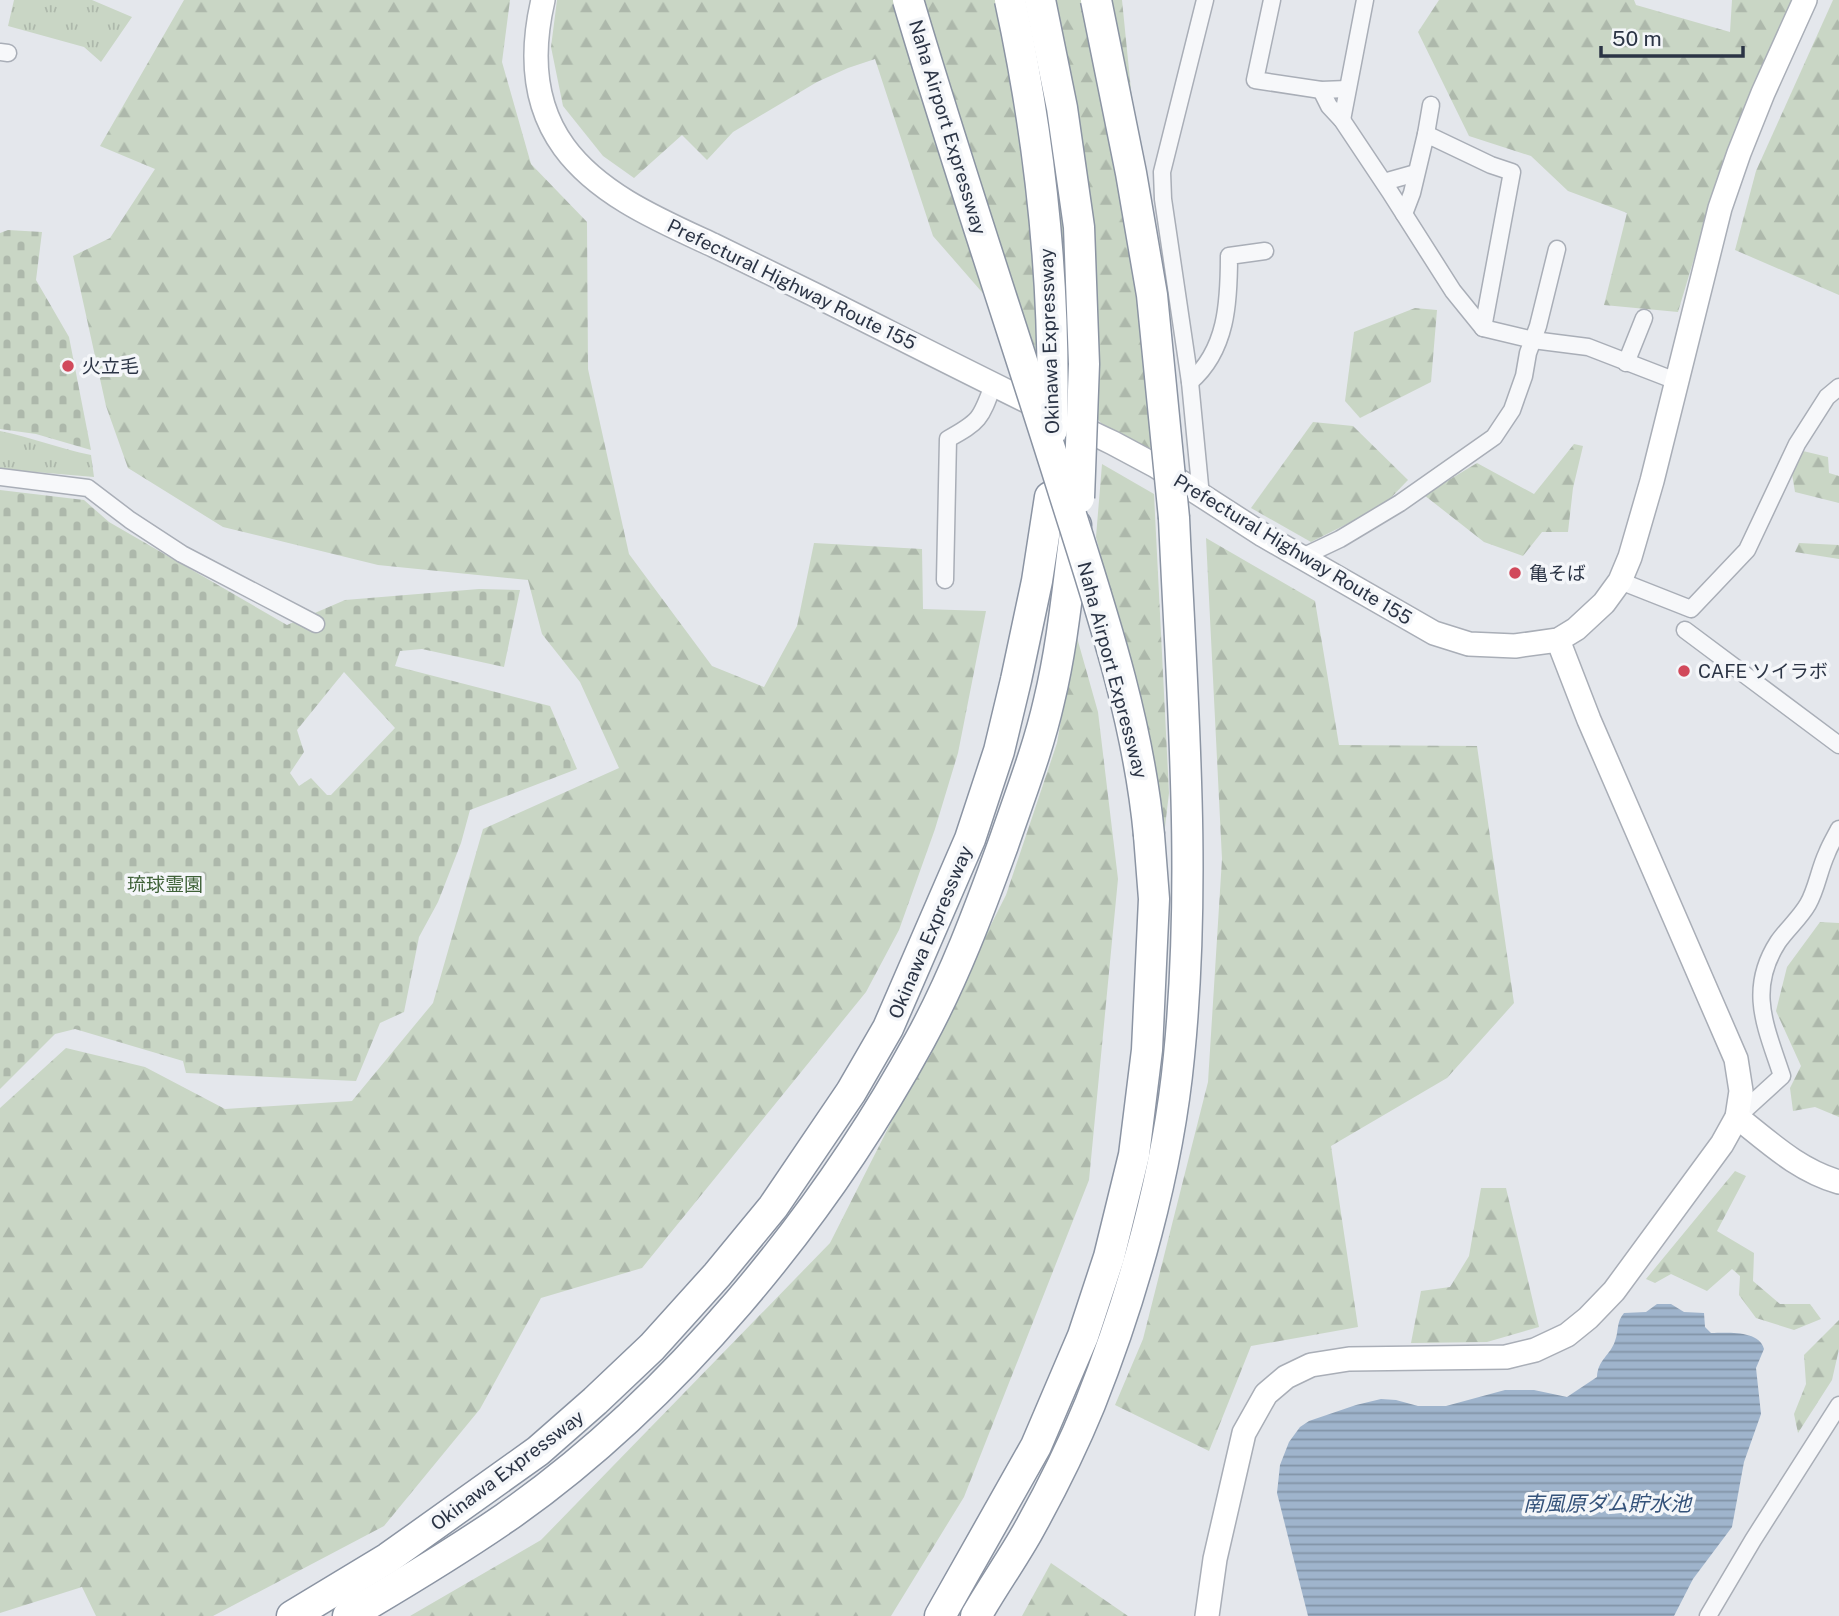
<svg xmlns="http://www.w3.org/2000/svg" width="1839" height="1616" viewBox="0 0 1839 1616" font-family="'Public Sans','Noto Sans JP',sans-serif">
<style>
.grass{fill:url(#grass-tufts)}
.forest{fill:url(#forest-firs)}
.cemetery{fill:url(#cemetery-stones);fill-rule:evenodd}
.water{fill:url(#water-rules)}
.lines{fill:none;stroke-linecap:round;stroke-linejoin:round}
.street-casing{stroke:#a9aeb7;stroke-width:19}
.secondary-casing{stroke:#a9aeb7;stroke-width:26}
.highway-casing{stroke:#8b94a3;stroke-width:33}
.street{stroke:#f7f8fa;stroke-width:16}
.secondary{stroke:#fff;stroke-width:23}
.highway{stroke:#fff;stroke-width:30}
.highway-bridge-casing{stroke:#8b94a3;stroke-width:33;stroke-linecap:butt}
.highway-bridge{stroke:#fff;stroke-width:30}
.poi-dot{fill:#d1495b;stroke:#f4f6f9;stroke-width:2.5}
.labels{text-anchor:middle;dominant-baseline:central;stroke-width:7;stroke-linejoin:round;paint-order:stroke}
.street-label{font-size:19px;fill:#2b3445;stroke:#f4f6f9}
.poi-label{font-size:19px;fill:#2b3445;stroke:#f4f6f9;text-anchor:start}
.park-label{font-size:19px;fill:#3f6138;stroke:#f4f6f9}
.water-label{font-size:21px;font-style:italic;fill:#34527a;stroke:#f4f6f9}
</style>
<defs>
<pattern id="grass-tufts" width="24" height="20" patternUnits="userSpaceOnUse" patternTransform="scale(1.75)"><rect width="24" height="20" fill="#c9d6c5"/><path d="M3 7l-1-3M5 7V3M7 7l1-3M15 17l-1-3M17 17v-4M19 17l1-3" fill="none" stroke="#adb8ab"/></pattern>
<pattern id="forest-firs" width="22" height="20" patternUnits="userSpaceOnUse" patternTransform="scale(1.75)"><rect width="22" height="20" fill="#c9d6c5"/><path d="M5 1l3.5 6h-7zM16 11l3.5 6h-7z" fill="#adb8ab"/></pattern>
<pattern id="cemetery-stones" width="16" height="16" patternUnits="userSpaceOnUse" patternTransform="scale(1.75)"><rect width="16" height="16" fill="#c9d6c5"/><path d="M2 7V4a2 2 0 0 1 4 0v3zM10 15v-3a2 2 0 0 1 4 0v3z" fill="#adb8ab"/></pattern>
<pattern id="water-rules" width="6" height="5" patternUnits="userSpaceOnUse" patternTransform="scale(1.75)"><rect width="6" height="5" fill="#9fb4cc"/><path d="M0 2.5h6" fill="none" stroke="#8293a7"/></pattern>
</defs>
<rect width="100%" height="100%" fill="#e4e7ec"/>
<!-- grass -->
<g class="grass">
<polygon points="14,0 92,0 132,17 101,62 84,47 8,26"/>
<path d="M 0,431 C 31,437 60,449 91,455 L 94,477 L 0,469 Z"/>
</g>
<!-- forest -->
<g class="forest">
<polygon points="184,0 510,0 502,62 531,164 587,222 588,369 629,554 712,666 764,687 797,626 814,543 922,549 923,609 986,611 958,753 935,829 899,930 866,992 642,1268 541,1298 480,1409 384,1526 213,1616 96,1616 82,1587 0,1613 0,1108 66,1048 145,1067 225,1109 352,1101 433,1003 483,829 619,768 580,682 542,634 528,580 378,565 223,527 128,468 106,406 73,256 110,238 155,169 100,146"/>
<polygon points="557,0 1122,0 1136,140 1178,437 1147,449 1101,423 1029,346 933,236 875,59 848,68 817,82 733,132 707,160 682,135 634,178 603,156 563,106 551,47"/>
<polygon points="1439,0 1634,0 1636,5 1730,32 1732,0 1793,0 1723,162 1678,312 1604,305 1627,213 1568,191 1531,156 1469,136 1418,32"/>
<polygon points="1833,0 1839,0 1839,295 1735,250 1756,171"/>
<polygon points="1415,308 1437,310 1431,382 1360,418 1345,401 1354,332"/>
<polygon points="1313,422 1353,426 1408,480 1383,506 1311,542 1251,508"/>
<polygon points="1574,444 1583,446 1573,488 1568,532 1542,532 1523,556 1484,542 1424,495 1477,463 1534,494"/>
<polygon points="1803,451 1828,457 1829,473 1839,476 1839,503 1795,492 1792,474"/>
<polygon points="1102,464 1154,494 1169,793 1163,844 1134,689 1096,537"/>
<polygon points="1206,538 1315,601 1339,745 1477,746 1514,1003 1447,1078 1331,1146 1358,1327 1251,1346 1209,1451 1115,1405 1143,1339 1208,1082 1222,859"/>
<polygon points="1799,543 1839,545 1839,559 1795,552"/>
<polygon points="1076,634 1098,712 1118,879 1089,1180 964,1497 891,1616 410,1616 541,1540 830,1243 1006,895 1057,743"/>
<polygon points="1820,922 1839,923 1839,1117 1815,1107 1793,1111 1790,1088 1801,1066 1776,1011 1787,967"/>
<polygon points="1735,1171 1746,1176 1717,1231 1754,1253 1753,1281 1780,1304 1810,1304 1821,1319 1794,1330 1756,1318 1739,1295 1740,1276 1732,1269 1707,1291 1671,1274 1655,1283 1646,1279"/>
<polygon points="1481,1188 1506,1188 1539,1327 1487,1342 1411,1343 1421,1291 1450,1287 1469,1256"/>
<polygon points="1839,1320 1839,1349 1832,1380 1798,1433 1794,1414 1806,1384 1804,1355"/>
<polygon points="1051,1563 1128,1616 1022,1616"/>
</g>
<!-- cemetery -->
<g class="cemetery">
<polygon points="8,230 42,232 36,280 69,337 91,450 36,434 0,429 0,233"/>
<path d="M 0,490 L 84,500 L 109,522 L 287,625 L 345,600 L 479,589 L 520,590 L 504,667 L 422,649 L 400,651 L 395,666 L 550,706 L 577,769 L 470,810 L 461,843 L 438,902 L 419,937 L 404,1012 L 380,1023 L 356,1081 L 186,1073 L 183,1061 L 75,1029 L 55,1034 L 0,1089 ZM 344,672 L 395,728 L 331,795 L 327,795 L 311,778 L 299,786 L 290,773 L 304,752 L 297,730 Z"/>
</g>
<!-- water -->
<path class="water" d="M 1657,1304 L 1671,1304 L 1684,1312 L 1704,1313 L 1705,1327 L 1711,1333 C 1727,1333 1759,1330 1764,1349 L 1756,1368 L 1761,1414 L 1744,1462 L 1732,1527 L 1693,1579 L 1674,1616 L 1308,1616 L 1277,1493 L 1280,1465 L 1289,1442 L 1300,1427 L 1309,1421 L 1356,1405 L 1381,1399 L 1396,1400 L 1418,1406 L 1446,1406 L 1505,1390 L 1534,1390 L 1567,1397 L 1597,1377 C 1598,1359 1610,1356 1615,1341 C 1619,1331 1616,1322 1624,1313 L 1646,1312 Z"/>
<g class="lines">
<!-- street casing -->
<g class="street-casing">
<g id="street">
<polyline points="1272,0 1255,80 1321,90 1347,89"/>
<polyline points="0,52 8,53"/>
<polyline points="1321,90 1329,106 1342,120 1390,192 1453,291 1483,328 1533,340 1588,347 1676,381"/>
<polyline points="1342,120 1365,0"/>
<polyline points="1426,134 1431,105"/>
<polyline points="1384,182 1416,173"/>
<polyline points="1404,214 1412,193 1426,134 1491,165 1512,172 1483,328"/>
<polyline points="1626,363 1644,318"/>
<path d="M 1190,382 C 1227,350 1229,302 1229,256 L 1265,251"/>
<polyline points="0,477 88,488 130,520 182,554 316,624"/>
<polyline points="1201,496 1190,382 1163,199 1162,172 1205,0"/>
<polyline points="1302,557 1340,539 1400,503 1494,437 1512,410 1524,376 1528,353 1538,326 1557,249"/>
<path d="M 945,580 L 948,439 C 979,422 981,419 993,385"/>
<polyline points="1620,581 1691,609 1747,550 1797,444 1827,397 1839,387"/>
<polyline points="1685,630 1839,745"/>
<path d="M 1737,1117 L 1782,1076 C 1766,1027 1747,990 1778,942 C 1787,929 1800,918 1808,904 C 1817,888 1819,870 1827,853 C 1830,845 1835,837 1839,829"/>
<polyline points="1708,1616 1753,1540 1839,1405"/>
</g>
</g>
<!-- secondary casing -->
<g class="secondary-casing">
<g id="secondary">
<path d="M 543,0 C 531,51 532,103 564,147 C 599,195 661,221 713,245 C 747,262 780,278 813,294 C 913,344 1012,395 1113,443 L 1156,466 L 1263,535 L 1434,633 L 1469,644 L 1515,646 L 1558,640 L 1576,629 L 1604,603 L 1620,581 L 1630,557 L 1652,481 L 1720,208 L 1739,153 L 1763,93 L 1805,0"/>
<path d="M 1737,1117 C 1770,1143 1798,1170 1839,1182"/>
<polyline points="1207,1616 1215,1559 1244,1433 1266,1394 1286,1377 1311,1365 1349,1359 1506,1357 1535,1350 1567,1335 1588,1318 1614,1291 1722,1144 1737,1117 1741,1091 1736,1059 1589,720 1558,640"/>
</g>
</g>
<!-- highway casing -->
<g class="highway-casing">
<g id="highway">
<polyline points="292,1616 388,1558 538,1451 595,1401 652,1347 717,1275 773,1207 851,1092 888,1028 970,839 999,751 1016,680 1037,581 1050,497"/>
<path d="M 348,1616 C 401,1585 454,1553 505,1518 C 672,1402 823,1218 920,1040 C 954,978 979,911 1003,845 C 1019,798 1038,750 1049,701 C 1063,643 1068,584 1076,525"/>
<polyline points="940,1616 1036,1446 1083,1336 1109,1257 1134,1155 1147,1050 1154,899 1149,835"/>
<path d="M 976,1616 C 992,1588 1011,1561 1027,1533 C 1050,1492 1072,1448 1090,1404 C 1133,1296 1168,1172 1179,1056 C 1197,877 1182,697 1174,518"/>
</g>
</g>
<!-- street -->
<use href="#street" class="street"/>
<!-- secondary -->
<use href="#secondary" class="secondary"/>
<!-- highway -->
<use href="#highway" class="highway"/>
<!-- highway-bridge casing -->
<g class="highway-bridge-casing">
<g id="highway-bridge">
<path d="M 908,0 C 957,166 1013,330 1065,496 C 1100,607 1138,718 1149,835"/>
<path d="M 1010,0 C 1041,143 1056,283 1052,430"/>
<polyline points="1040,0 1062,108 1079,227 1084,364 1079,498"/>
<polyline points="1096,0 1131,173 1152,295 1174,518"/>
</g>
</g>
<!-- highway-bridge -->
<use href="#highway-bridge" class="highway-bridge"/>
</g>
<!-- markers -->
<g class="poi-dot">
<circle cx="68" cy="366" r="7"/>
<circle cx="1515" cy="573" r="7"/>
<circle cx="1684" cy="671" r="7"/>
</g>
<g class="labels">
<!-- street labels -->
<g class="street-label">
<text transform="translate(948 127) rotate(73)">Naha Airport Expressway</text>
<text transform="translate(792 284) rotate(26)">Prefectural Highway Route 155</text>
<text transform="translate(1049 341) rotate(-92)">Okinawa Expressway</text>
<text transform="translate(1293 549) rotate(31)">Prefectural Highway Route 155</text>
<text transform="translate(1113 670) rotate(75)">Naha Airport Expressway</text>
<text transform="translate(930 932) rotate(-67)">Okinawa Expressway</text>
<text transform="translate(507 1470) rotate(-37)">Okinawa Expressway</text>
</g>
<!-- poi labels -->
<g class="poi-label">
<text x="82" y="366">火立毛</text>
<text x="1529" y="573">亀そば</text>
<text x="1698" y="671">CAFE ソイラボ</text>
</g>
<!-- park labels -->
<g class="park-label">
<text x="165" y="884">琉球霊園</text>
</g>
<!-- water labels -->
<g class="water-label">
<text x="1607" y="1503">南風原ダム貯水池</text>
</g>
</g>
<!-- scale -->
<path d="M1601 46v10h142v-10" fill="none" stroke="#2b3445" stroke-width="3.5"/>
<text x="1612" y="46" font-size="21" fill="#2b3445" stroke="#f4f6f9" stroke-width="5" paint-order="stroke">50 m</text>
</svg>
